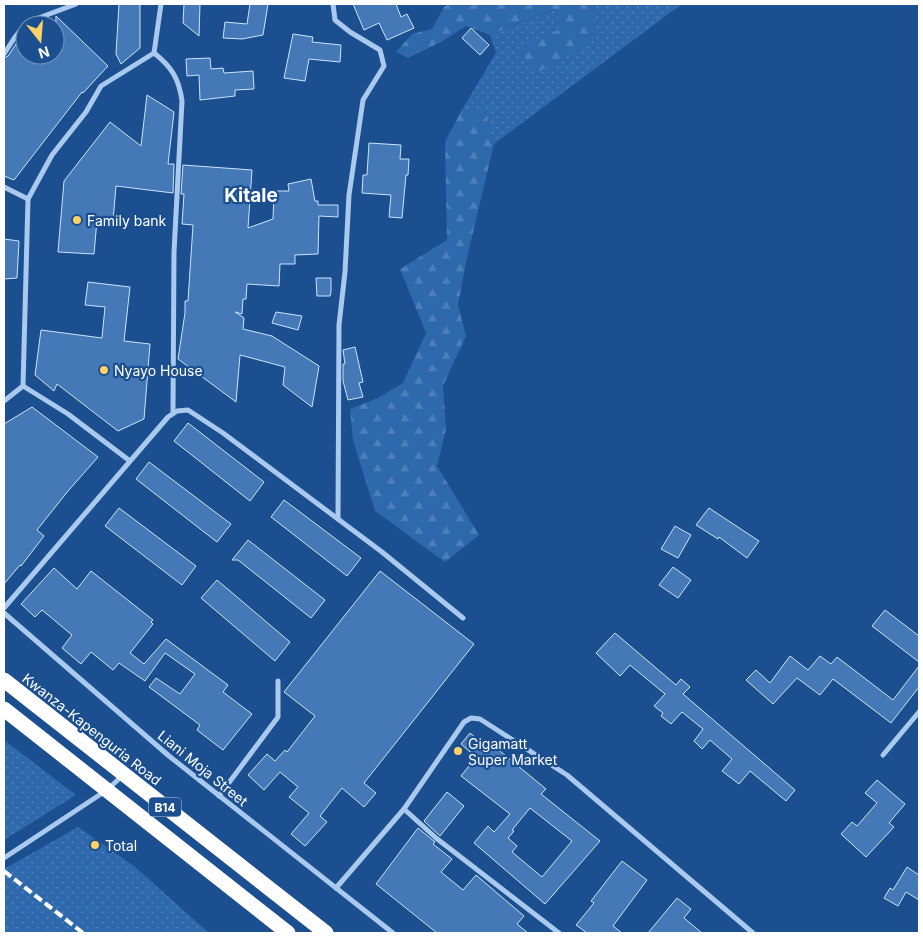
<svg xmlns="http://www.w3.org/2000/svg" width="923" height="937" viewBox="0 0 923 937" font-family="Inter,sans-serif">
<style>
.grass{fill:url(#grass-dots)}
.forest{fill:url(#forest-firs)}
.building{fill:#4478b7;stroke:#cfe3fa;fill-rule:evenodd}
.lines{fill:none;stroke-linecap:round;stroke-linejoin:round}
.street{stroke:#a9c9ee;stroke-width:5}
.highway{stroke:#fff;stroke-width:15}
.rail{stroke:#fff;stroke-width:4;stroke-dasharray:9 4;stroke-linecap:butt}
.poi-dot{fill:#ffd166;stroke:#1b4f8f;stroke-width:2}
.labels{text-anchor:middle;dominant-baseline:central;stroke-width:4.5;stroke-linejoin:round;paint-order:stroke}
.shield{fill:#1b4f8f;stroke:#bbcadd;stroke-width:1}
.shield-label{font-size:12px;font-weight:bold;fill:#fff}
.poi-label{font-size:14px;fill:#fff;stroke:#1b4f8f;text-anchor:start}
.street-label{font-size:14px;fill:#fff;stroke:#1b4f8f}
.district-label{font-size:19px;font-weight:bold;fill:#fff;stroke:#1b4f8f}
</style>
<defs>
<pattern id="grass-dots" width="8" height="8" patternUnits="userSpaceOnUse" patternTransform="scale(1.25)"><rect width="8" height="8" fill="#2e69ad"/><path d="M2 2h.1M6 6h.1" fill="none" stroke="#4d80b9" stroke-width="1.8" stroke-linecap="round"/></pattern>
<pattern id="forest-firs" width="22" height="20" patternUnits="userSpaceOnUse" patternTransform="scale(1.25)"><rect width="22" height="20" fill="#2e69ad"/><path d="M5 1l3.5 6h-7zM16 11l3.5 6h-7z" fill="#4d80b9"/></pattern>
</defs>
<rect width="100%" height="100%" fill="#1b4f8f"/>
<!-- grass -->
<g class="grass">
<polygon points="593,4 682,4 494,144 485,112 460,113 496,53 490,35 555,9 562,27 595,34"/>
<polygon points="4,740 76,795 4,840"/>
<polygon points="78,827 134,866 209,933 4,933 4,869"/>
</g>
<!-- forest -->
<g class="forest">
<polygon points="449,4 593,4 596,34 580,49 536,73 514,51 562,28 554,9 490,35 466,26 441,42 408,58 396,52 412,34 432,29 444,7"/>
<polygon points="485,111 494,144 466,262 458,305 466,336 443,386 446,429 437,466 479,535 445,562 375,511 353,440 350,409 378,398 403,383 426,333 400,269 447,240 445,142 460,113"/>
</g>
<!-- building -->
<g class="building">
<polygon points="119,4 140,4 140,48 121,64 116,54"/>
<polygon points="184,4 200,4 199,36 183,23"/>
<polygon points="250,4 268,4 263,35 242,39 223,38 225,22 247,24"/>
<polygon points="353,4 396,4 401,17 407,14 414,28 387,40 379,23 364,30"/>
<polygon points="56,16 108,66 83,93 82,92 14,180 4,176 4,58 8,56 20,38 25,41 25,55 55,55"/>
<polygon points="471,28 489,45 480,55 462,38"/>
<polygon points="293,34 313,37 312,42 341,45 340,62 309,59 305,81 284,78"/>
<polygon points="210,58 211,69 223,68 224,73 253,71 254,89 235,90 235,96 200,100 199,75 187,76 186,59"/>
<polygon points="147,95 174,112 168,164 174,164 173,193 116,186 113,221 97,220 94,254 58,252 64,181 110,122 141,146"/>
<polygon points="369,143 401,145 400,159 409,159 408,175 406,175 402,218 389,217 391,195 362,193 363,175 367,175"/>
<polygon points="183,165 252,170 248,228 273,219 274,191 289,191 288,184 311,179 315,201 318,201 318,205 338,205 338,217 319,216 318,254 295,255 295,264 280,264 279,286 247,284 246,299 243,299 242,314 235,312 244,318 243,329 272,336 319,366 312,407 283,385 285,367 240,355 236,402 178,359 185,313 185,301 188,301 193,225 182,224 184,194 181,194"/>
<polygon points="4,239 19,241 17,278 4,279"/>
<polygon points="316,278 331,278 331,292 330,296 317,296"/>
<polygon points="88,282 130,287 124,341 150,344 144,419 118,431 57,384 54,391 35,375 41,330 102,338 105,307 85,305"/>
<polygon points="276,312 302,316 298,330 272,323"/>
<polygon points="355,347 363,382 359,383 363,397 348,400 343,381 343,364 345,364 343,350"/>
<polygon points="32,407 98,457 68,491 37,530 44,536 21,566 20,565 4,584 4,424"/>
<polygon points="188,423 264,482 250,501 174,441"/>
<polygon points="149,462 231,524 217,542 136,479"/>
<polygon points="284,500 361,558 347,576 271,517"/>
<polygon points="119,508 196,566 182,585 105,526"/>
<polygon points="709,508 759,541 747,558 719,537 718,539 696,525"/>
<polygon points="675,526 691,535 678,558 661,549"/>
<polygon points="248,540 325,600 311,618 238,560 232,560"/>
<polygon points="673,567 691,580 678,598 659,585"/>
<polygon points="54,568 77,589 91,571 153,620 151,622 153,624 130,653 144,664 166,639 228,685 223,692 252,714 223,750 197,730 200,725 149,687 156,678 180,694 195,674 165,653 145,681 119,663 113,670 91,652 81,664 62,648 72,635 42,610 35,617 21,604"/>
<polygon points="380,571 474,644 364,783 376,793 364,807 342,788 320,816 327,822 305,846 291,834 309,813 289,797 298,787 280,772 264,790 248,775 267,754 275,761 285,750 287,752 315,716 284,692"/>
<polygon points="217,580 290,642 275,661 201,598"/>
<polygon points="885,610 919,636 919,662 872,626"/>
<polygon points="615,633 676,685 681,679 690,687 683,694 795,790 786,801 750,771 739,784 722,771 732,759 710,740 702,749 694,741 703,729 682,712 671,724 661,716 663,713 654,706 665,694 630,665 620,676 596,653"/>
<polygon points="790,656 808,670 820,656 831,664 837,657 893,700 919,666 919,687 891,723 833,679 820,695 797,678 773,704 746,680 756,670 770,683"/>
<path d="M 470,733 L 492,751 L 495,747 L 546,789 L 541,794 L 600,841 L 545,904 L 474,843 L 488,826 L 494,832 L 510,814 L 461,776 L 476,757 L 461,744 ZM 530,808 L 572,841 L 542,877 L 512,852 L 517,846 L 508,838 L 514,831 L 512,830 Z"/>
<polygon points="877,780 905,804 889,823 894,827 866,857 841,834 852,822 857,826 877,803 865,793"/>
<polygon points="447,792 464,806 440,836 424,821"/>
<polygon points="418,828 435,842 433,844 452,859 441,872 463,890 476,875 524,916 517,924 528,933 437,933 376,884"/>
<polygon points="622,861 647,880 613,926 622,933 587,933 576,925 594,903 591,901"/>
<polygon points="907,867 919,875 919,900 906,892 898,906 884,898 890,888 893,890"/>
<polygon points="677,898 691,909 684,918 702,933 648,933"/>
</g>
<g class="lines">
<!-- street -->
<g class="street">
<polyline points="333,4 335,20 350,32 380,50 384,66 363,100 349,195 345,272 339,325 338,519"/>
<polyline points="25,25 28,22 76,4"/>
<path d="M 154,53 C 172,67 179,79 182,101 L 174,252 L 173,413"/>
<polyline points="154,53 161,4"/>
<polyline points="4,54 15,37 25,25"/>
<polyline points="4,187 28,199"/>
<polyline points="23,386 68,414 130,461"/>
<polyline points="4,401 23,386 28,199 52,155 86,112 101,86 154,53"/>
<polyline points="4,608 168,417 177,411 188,410 223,433 382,552 463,618"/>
<polyline points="4,613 169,756 393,933"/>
<polyline points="883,755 919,712"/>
<polyline points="219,796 278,717 278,681"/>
<polyline points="404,809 436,838 559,933"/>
<polyline points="4,858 107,790 123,775"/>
<polyline points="336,888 404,809 464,722 471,718 480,719 567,775 753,933"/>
</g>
<!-- highway -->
<g class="highway">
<polyline points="4,680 326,933"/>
<polyline points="4,709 288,933"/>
</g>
<!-- rail -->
<polyline class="rail" points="4,871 83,933"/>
</g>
<!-- markers -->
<g class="poi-dot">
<circle cx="77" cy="220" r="5"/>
<circle cx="104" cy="370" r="5"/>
<circle cx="458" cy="751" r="5"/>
<circle cx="95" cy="845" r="5"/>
</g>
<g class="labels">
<!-- shield labels -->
<rect class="shield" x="149" y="797.5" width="32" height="19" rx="4"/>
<g class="shield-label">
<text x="165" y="807">B14</text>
</g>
<!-- poi labels -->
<g class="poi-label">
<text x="87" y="220">Family bank</text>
<text x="114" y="370">Nyayo House</text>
<text x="468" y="743">Gigamatt<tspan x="468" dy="16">Super Market</tspan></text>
<text x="105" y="845">Total</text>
</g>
<!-- street labels -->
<g class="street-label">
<text transform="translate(92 729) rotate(38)">Kwanza-Kapenguria Road</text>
<text transform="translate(203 768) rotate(39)">Liani Moja Street</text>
</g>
<!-- district labels -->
<g class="district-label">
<text x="251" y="195">Kitale</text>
</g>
</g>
<!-- border -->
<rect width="923" height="937" fill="none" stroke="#ffffff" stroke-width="10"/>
<!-- north arrow -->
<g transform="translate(40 40) rotate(163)"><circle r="24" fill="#1b4f8f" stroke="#7695bc"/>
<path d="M0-4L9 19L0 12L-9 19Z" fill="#ffd166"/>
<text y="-8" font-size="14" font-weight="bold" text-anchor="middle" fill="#ffffff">N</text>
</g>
</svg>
